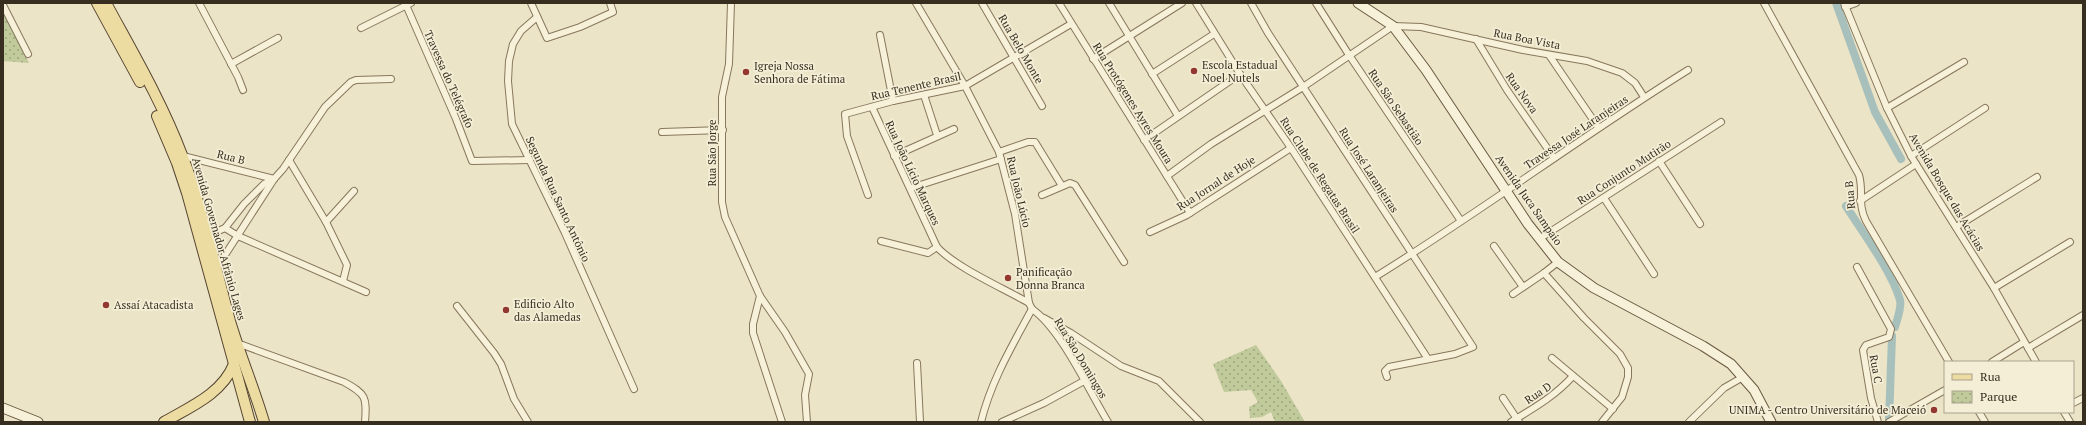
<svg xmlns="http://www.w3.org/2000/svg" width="2086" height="425" viewBox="0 0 2086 425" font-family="'PT Serif',serif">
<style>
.park{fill:url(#park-dots)}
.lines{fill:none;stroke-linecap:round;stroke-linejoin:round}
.canal{stroke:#a8c0bb;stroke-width:8}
.minor-casing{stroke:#87775d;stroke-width:8}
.secondary-casing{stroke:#695840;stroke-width:11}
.primary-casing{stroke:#554531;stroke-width:12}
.minor{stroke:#f7f1da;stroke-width:6}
.secondary{stroke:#f7f1da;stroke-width:9}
.primary{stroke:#eddca1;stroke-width:10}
.poi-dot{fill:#933830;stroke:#f4eed6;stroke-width:1.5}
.labels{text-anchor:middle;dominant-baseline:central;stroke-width:3.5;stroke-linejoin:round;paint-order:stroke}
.street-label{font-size:11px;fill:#382e20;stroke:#f4eed6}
.poi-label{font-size:11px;fill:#382e20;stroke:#f4eed6;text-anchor:start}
</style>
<defs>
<pattern id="park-dots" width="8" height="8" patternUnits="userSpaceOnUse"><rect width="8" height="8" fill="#c0ca9b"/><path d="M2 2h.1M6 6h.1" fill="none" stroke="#9da47e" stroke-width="1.8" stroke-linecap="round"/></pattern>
</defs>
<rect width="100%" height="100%" fill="#ece4c7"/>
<!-- park -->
<g class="park">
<polygon points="3,13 29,63 3,61"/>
<polygon points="1256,345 1281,381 1305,422 1275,422 1271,412 1262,417 1250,418 1249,407 1258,402 1251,390 1224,392 1213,364"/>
</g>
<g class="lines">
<!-- canal -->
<g class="canal">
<polyline points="1836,3 1875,112 1901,159"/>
<path d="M 1846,206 C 1863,233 1891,270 1900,300 C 1902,308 1897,319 1895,327"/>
<polyline points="1889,422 1892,336"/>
</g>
<!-- minor casing -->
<g class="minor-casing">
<g id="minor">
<polyline points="199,3 238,77 243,90"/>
<polyline points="531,3 547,38 580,27 613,12 610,3"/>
<polyline points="731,3 729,64 722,97 722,202 725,217 760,296 785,332 809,374 805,395 807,422"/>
<polyline points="916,3 965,86 999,152 1015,214 1029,303 1032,309"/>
<polyline points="982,3 1042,106"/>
<polyline points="1059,3 1190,213"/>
<polyline points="1109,3 1178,116"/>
<polyline points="1196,3 1240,74 1291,148 1428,359"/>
<polyline points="1251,3 1268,33 1473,347 1455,354 1389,367 1385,371 1387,377"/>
<polyline points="1316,3 1349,55 1461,221"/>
<path d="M 1764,3 L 1859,175 C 1864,192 1857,203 1866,221 L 1949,362"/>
<polyline points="1844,3 1887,108 1911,156 1994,288 2036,362"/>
<polyline points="3,5 28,54"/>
<polyline points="406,5 456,119 472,161 530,160"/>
<polyline points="1845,7 1856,3"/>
<polyline points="537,17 521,31 513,44 509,61 508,81 512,124 565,233 634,389"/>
<polyline points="361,28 411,3"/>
<polyline points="880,35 893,101"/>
<polyline points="1476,39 1507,90 1554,158"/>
<polyline points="1549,55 1598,127"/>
<polyline points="1093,59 1182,3"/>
<polyline points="231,64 278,38"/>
<polyline points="1152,74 1214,34"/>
<polyline points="924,95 937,135"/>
<path d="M 872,107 L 937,247 C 955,267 1005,289 1029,303"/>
<polyline points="1887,108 1964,62"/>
<polyline points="662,132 723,130"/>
<polyline points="1144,140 1240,74"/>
<polyline points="999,152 1028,142 1035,142 1062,186"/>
<polyline points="183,156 274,179"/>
<polyline points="894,156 954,129"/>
<polyline points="1911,156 1985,108"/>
<polyline points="289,160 326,222 347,265 343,281"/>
<polyline points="1659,161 1700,224"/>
<polyline points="1167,176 1211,144 1303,87 1393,26 1421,27 1523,50 1587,61 1622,73 1635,83 1644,97"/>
<polyline points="911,188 1001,159"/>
<polyline points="868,195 847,136 845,114 893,101 965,86 1071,24"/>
<polyline points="1042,195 1070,183 1075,185 1124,262"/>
<polyline points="1604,198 1654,274"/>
<polyline points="1860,201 1916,164"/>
<polyline points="326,222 354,191"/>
<polyline points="1956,227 2037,177"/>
<polyline points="225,228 238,236 366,292"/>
<polyline points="1150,232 1187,215 1291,148"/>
<polyline points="207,236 225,228 244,204 264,184 274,179"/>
<polyline points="1539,239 1721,122"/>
<polyline points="881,241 928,253 937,247"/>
<polyline points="1494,246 1523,287"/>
<polyline points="1558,262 1544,273 1584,318 1620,354 1628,368 1628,377 1622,397 1602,422"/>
<polyline points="1857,267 1891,329 1889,337 1866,345 1863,350 1871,398 1878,422"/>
<polyline points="216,269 274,179 283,169 325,107 351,82 356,80 391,79"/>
<path d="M 1375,277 C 1482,211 1582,136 1688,70"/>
<polyline points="1994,288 2070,242"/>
<polyline points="1513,294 1544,273"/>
<polyline points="760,296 753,324 753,333 782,422"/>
<polyline points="457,306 494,353 501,364 514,399 528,422"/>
<path d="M 1032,309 C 1061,329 1089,391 1108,422"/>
<polyline points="1044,318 1071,333 1121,366 1159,381 1200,422"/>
<path d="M 237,343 L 344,382 C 366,394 367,397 365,422"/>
<polyline points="2028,348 2083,315"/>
<polyline points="1552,358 1613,409"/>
<polyline points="1992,362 2024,342"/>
<polyline points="917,363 920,422"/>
<polyline points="1503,398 1519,422"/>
<polyline points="2073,403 2083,398"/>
<polyline points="1979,412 1985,422"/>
<polyline points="2064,412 2070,422"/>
<path d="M 981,422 C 991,381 1012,346 1032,309"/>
<polyline points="1002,422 1044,403 1084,381"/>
<path d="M 1511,422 C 1534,408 1555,396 1573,376"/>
<polyline points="1689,422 1724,388 1743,377"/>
<polyline points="1889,422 1945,390"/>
</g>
</g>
<!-- secondary casing -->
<g class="secondary-casing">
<g id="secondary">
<polyline points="1358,3 1393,26 1426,70 1528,224 1558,262 1594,288 1703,346 1731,364 1754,390 1771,422"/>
<polyline points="3,408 38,422"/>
</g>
</g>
<!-- primary casing -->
<g class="primary-casing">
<g id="primary">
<polyline points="97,3 140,82"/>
<path d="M 106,3 C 133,53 162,102 182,155 C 203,208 215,266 230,321 C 240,355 254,388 264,422"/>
<polyline points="157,116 177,163 187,193 250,422"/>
<path d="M 164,422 C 190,407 222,394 234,364"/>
</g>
</g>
<!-- minor -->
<use href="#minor" class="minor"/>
<!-- secondary -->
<use href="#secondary" class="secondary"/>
<!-- primary -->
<use href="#primary" class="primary"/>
</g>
<!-- markers -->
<g class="poi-dot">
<circle cx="1194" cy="71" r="4"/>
<circle cx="746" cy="72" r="4"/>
<circle cx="1008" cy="278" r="4"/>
<circle cx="106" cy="305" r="4"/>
<circle cx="506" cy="310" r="4"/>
<circle cx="1934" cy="410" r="4"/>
</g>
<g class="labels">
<!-- street labels -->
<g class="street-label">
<text transform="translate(1527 39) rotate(11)">Rua Boa Vista</text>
<text transform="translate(1021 49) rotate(60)">Rua Belo Monte</text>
<text transform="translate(449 79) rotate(66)">Travessa do Telégrafo</text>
<text transform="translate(916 86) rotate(-13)">Rua Tenente Brasil</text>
<text transform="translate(1522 93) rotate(55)">Rua Nova</text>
<text transform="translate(1133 103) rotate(58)">Rua Protógenes Ayres Moura</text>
<text transform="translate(1396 107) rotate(56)">Rua São Sebastião</text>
<text transform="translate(1576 132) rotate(-34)">Travessa José Laranjeiras</text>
<text transform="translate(712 153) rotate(-90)">Rua São Jorge</text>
<text transform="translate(231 157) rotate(14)">Rua B</text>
<text transform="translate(1369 170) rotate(57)">Rua José Laranjeiras</text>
<text transform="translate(1624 172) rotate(-33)">Rua Conjunto Mutirão</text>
<text transform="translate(913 173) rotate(65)">Rua João Lício Marques</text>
<text transform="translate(1320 175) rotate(57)">Rua Clube de Regatas Brasil</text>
<text transform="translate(1216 183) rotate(-33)">Rua Jornal de Hoje</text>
<text transform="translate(1019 192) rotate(77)">Rua João Lúcio</text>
<text transform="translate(1947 192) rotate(59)">Avenida Bosque das Acácias</text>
<text transform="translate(1850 195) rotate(-95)">Rua B</text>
<text transform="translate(558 199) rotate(65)">Segunda Rua Santo Antônio</text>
<text transform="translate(1529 200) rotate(55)">Avenida Juca Sampaio</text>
<text transform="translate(219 239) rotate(74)">Avenida Governador Afrânio Lages</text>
<text transform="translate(1081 358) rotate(59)">Rua São Domingos</text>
<text transform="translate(1876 369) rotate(80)">Rua C</text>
<text transform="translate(1538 393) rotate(-34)">Rua D</text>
</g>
<!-- poi labels -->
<g class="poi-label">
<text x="1202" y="65">Escola Estadual<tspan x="1202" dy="13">Noel Nutels</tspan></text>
<text x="754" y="66">Igreja Nossa<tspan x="754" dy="13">Senhora de Fátima</tspan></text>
<text x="1016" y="272">Panificação<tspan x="1016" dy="13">Donna Branca</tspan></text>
<text x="514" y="304">Edificio Alto<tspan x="514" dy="13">das Alamedas</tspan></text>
<text x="114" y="305">Assaí Atacadista</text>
<text x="1926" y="410" text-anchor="end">UNIMA - Centro Universitário de Maceió</text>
</g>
</g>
<!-- border -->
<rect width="2086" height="425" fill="none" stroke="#382e20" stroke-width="8"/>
<!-- legend -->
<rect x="1944" y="361" width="130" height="52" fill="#f4eed6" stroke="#a9a18d"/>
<rect x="1952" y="374" width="20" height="6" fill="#eddca1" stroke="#a9a18d"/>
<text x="1980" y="381" font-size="12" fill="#382e20">Rua</text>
<rect x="1952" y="391" width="20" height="12" fill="url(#park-dots)" stroke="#a9a18d"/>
<text x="1980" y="401" font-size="12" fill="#382e20">Parque</text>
</svg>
